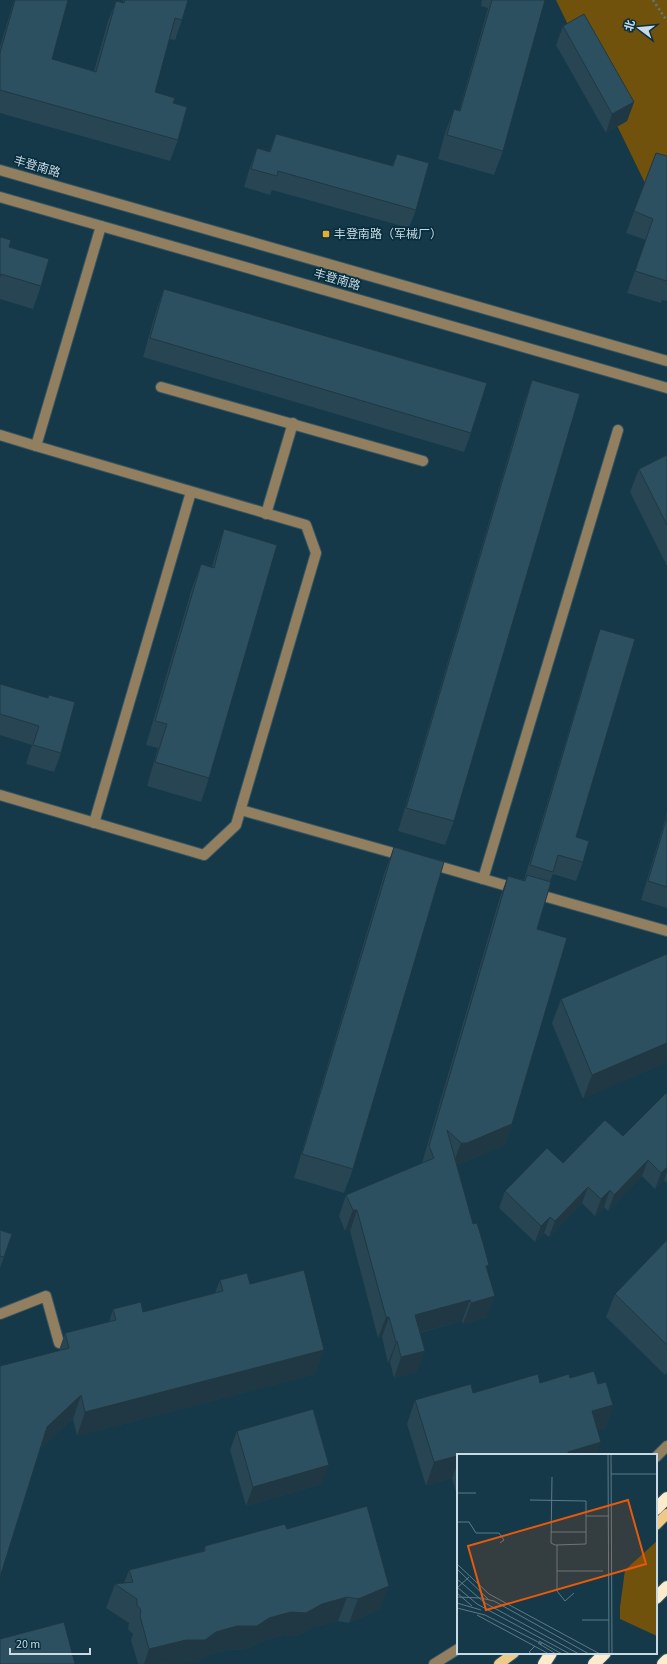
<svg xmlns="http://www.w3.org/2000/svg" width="667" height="1664" viewBox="0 0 667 1664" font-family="'Source Sans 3','Noto Sans SC',sans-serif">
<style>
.green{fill:#71520d}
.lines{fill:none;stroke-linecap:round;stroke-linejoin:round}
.minor-casing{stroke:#355664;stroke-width:12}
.major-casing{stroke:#355664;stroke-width:12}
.highway-casing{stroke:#355664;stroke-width:14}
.path{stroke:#5a7885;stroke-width:2.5;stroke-dasharray:2 3;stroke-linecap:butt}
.minor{stroke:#917f60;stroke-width:10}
.major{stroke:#eec988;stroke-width:10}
.highway{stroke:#fcebcd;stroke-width:12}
.wall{fill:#274553}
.shaded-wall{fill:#203843}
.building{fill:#2d5060;stroke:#203843}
.poi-dot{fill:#e6ad36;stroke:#092e3d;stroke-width:1.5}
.labels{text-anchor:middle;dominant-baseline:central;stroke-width:3.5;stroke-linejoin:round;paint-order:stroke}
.street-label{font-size:12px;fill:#c8dbe5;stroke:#092e3d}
.poi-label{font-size:12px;fill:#c8dbe5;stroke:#092e3d;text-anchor:start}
.inset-road{fill:none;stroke:#5d7a87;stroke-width:1}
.view{fill:#e8590c;fill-opacity:0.15;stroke:#e8590c;stroke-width:2}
.inset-edge{fill:none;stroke:#c8dbe5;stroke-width:2}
</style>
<rect width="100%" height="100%" fill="#153948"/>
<!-- green -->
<polygon class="green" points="556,0 667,0 667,222 663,220"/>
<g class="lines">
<!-- minor casing -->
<g class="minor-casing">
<g id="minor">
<polyline points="0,170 667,361"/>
<polyline points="0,197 667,388"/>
<polyline points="161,387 423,461"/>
<polyline points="0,435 36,446 101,226"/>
<polyline points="266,514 293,423"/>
<polyline points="0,795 204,855 236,825 316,553 306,525 36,446"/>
<polyline points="241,810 404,856"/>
<polyline points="94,823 191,492"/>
<polyline points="431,864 518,889"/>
<polyline points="483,879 618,430"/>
<polyline points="533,893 667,931"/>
<polyline points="0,1314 46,1296 59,1343"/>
<polyline points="656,1457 667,1446"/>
<polyline points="434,1664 458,1649"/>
</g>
</g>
<!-- major casing -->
<g class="major-casing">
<g id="major">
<polyline points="656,1525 667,1514"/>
<polyline points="499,1664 514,1653"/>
</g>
</g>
<!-- highway casing -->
<g class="highway-casing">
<g id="highway">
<polyline points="656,1509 667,1498"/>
<polyline points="656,1598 667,1587"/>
<polyline points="544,1664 551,1653"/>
<polyline points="594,1664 605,1653"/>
<polyline points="663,1664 667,1660"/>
</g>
</g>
<!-- path -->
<polyline class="path" points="653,0 667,21"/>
<!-- minor -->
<use href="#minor" class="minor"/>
<!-- major -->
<use href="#major" class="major"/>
<!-- highway -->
<use href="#highway" class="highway"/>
</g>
<!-- wall -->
<g class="wall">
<polygon points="14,0 68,0 52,59 94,71 108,21 116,1 123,2 123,0 188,0 182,20 175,40 169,39 155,92 173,103 178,140 170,161 0,113 0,47"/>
<polygon points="482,0 545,0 503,151 494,175 438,159 445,133 454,109 459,111 488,8 481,6"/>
<polygon points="563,26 634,102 627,121 606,133 556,45"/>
<polygon points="276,134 392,166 397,154 416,210 409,228 272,190 270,195 244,187 250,167 257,148 269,152"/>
<polygon points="656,153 667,156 667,301 662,300 661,303 627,293 646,240 626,233"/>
<polygon points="0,237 41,286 33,309 0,299"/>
<polygon points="164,289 471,433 464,452 143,357 157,308"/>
<polygon points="532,380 454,821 445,845 398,831 524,403"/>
<polygon points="667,455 667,566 630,492 639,469"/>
<polygon points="224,529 209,778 201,802 147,786 158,748 146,745 192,588 201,564 212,567 216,553"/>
<polygon points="600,629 576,837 583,862 576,881 553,874 550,881 537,929 512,1124 505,1145 459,1164 456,1164 473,1224 487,1269 487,1317 463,1324 462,1321 420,1333 417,1372 394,1378 390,1362 388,1363 382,1337 378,1338 350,1231 345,1231 339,1216 346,1195 422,1163 500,897 508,876 524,880 594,647"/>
<polygon points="0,684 48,698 61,753 54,772 26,764 32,745 0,735"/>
<polygon points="667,813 667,908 641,900"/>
<polygon points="394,847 353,1169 344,1193 294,1178 385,871"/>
<polygon points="667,954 583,1099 552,1023 561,999"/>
<polygon points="667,1094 667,1183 664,1180 655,1189 642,1176 608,1211 604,1207 595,1216 582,1203 549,1237 544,1233 535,1242 499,1208 505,1191 563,1163 623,1136"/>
<polygon points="0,1230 4,1257 0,1268"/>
<polygon points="667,1240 667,1373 665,1375 606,1317 615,1294"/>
<polygon points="220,1280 250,1284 316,1374 77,1436 73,1419 40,1449 59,1350 65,1333 109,1322 113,1309 143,1312 215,1293"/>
<polygon points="570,1378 598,1384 613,1405 605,1429 458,1455 458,1499 452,1478 426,1486 407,1424 415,1400 473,1393"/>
<polygon points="237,1431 322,1484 246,1506 230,1450"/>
<polygon points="287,1529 380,1609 349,1623 338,1621 313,1627 297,1636 282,1635 260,1642 248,1649 229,1650 208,1655 196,1663 138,1664 131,1640 133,1634 128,1629 129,1623 106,1608 115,1584 124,1583 129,1570 203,1551 205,1546"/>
</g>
<!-- shaded-wall -->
<g class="shaded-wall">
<polygon points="634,102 627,121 606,133 612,114"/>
<polygon points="667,1043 667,1063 583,1099 592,1075"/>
<polygon points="512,1124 505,1145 459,1164 453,1164 461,1143"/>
<polygon points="648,1160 642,1176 608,1211 614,1195"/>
<polygon points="667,1167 667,1172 664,1180 655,1189 661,1173"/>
<polygon points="588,1187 582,1203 549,1237 555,1221"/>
<polygon points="610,1190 604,1207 595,1216 601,1199"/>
<polygon points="353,1210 357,1210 350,1231 345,1231"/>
<polygon points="550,1217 544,1233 535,1242 541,1226"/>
<polygon points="495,1296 487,1317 463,1324 471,1303"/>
<polygon points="470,1300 462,1321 407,1336 415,1315"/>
<polygon points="386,1317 389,1317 382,1337 378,1338"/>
<polygon points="397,1341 390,1362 388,1363 396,1342"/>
<polygon points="324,1350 316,1374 77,1436 85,1412"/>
<polygon points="425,1351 417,1372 394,1378 401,1357"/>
<polygon points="81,1395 73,1419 38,1451 47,1427"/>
<polygon points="613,1405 605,1429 583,1435 592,1411"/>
<polygon points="601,1442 596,1455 563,1455 568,1452"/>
<polygon points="458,1455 458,1462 452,1478 426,1486 434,1462"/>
<polygon points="329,1465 322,1484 246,1506 253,1487"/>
<polygon points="389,1586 380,1609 349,1623 358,1599"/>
<polygon points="347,1597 338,1621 313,1627 297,1636 282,1635 260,1642 248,1649 229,1650 208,1655 196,1663 144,1664 149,1649"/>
</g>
<!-- building -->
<g class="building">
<polygon points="15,0 68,0 52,59 96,72 116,1 124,3 125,0 188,0 182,20 175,18 155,92 175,98 173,103 187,107 178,140 0,90 0,53"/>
<polygon points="492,0 545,0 503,151 447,135 454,109 460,111"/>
<polygon points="584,14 634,102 612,114 563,26"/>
<polygon points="276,134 393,166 397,154 429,163 416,210 278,171 277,176 251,169 257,148 270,152"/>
<polygon points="656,153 667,156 667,281 635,271 653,219 634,211"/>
<polygon points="0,237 11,240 9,247 49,259 41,286 1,274 0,277"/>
<polygon points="164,289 487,383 471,433 150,338"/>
<polygon points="532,380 580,394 454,821 406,808"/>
<polygon points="667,455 667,525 639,469"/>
<polygon points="224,529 277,545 209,778 155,762 167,724 155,721 201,564 214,568"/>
<polygon points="600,629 635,639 576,837 589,841 583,862 558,855 553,872 530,865"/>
<polygon points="0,684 48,698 49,695 75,702 61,753 33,745 39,726 0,714"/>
<polygon points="667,817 667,887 648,881"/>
<polygon points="394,847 444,862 353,1169 302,1154"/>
<polygon points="527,875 551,882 537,929 567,938 512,1124 467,1143 461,1143 447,1130 473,1224 477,1223 483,1243 489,1265 486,1266 495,1296 471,1303 470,1300 415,1315 425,1351 401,1357 397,1341 396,1342 389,1317 386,1317 357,1210 353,1210 346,1195 434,1158 429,1146 508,876 525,881"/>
<polygon points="667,954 667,1043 592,1075 561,999"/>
<polygon points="666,1093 667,1094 667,1167 661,1173 648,1160 614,1195 610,1190 601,1199 588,1187 555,1221 550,1217 541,1226 505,1191 547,1148 563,1163 605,1120 623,1136"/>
<polygon points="0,1230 12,1234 4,1257 0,1256"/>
<polygon points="667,1240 667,1345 615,1294"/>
<polygon points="304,1270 324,1350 85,1412 81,1395 47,1427 0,1577 0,1366 69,1348 65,1333 116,1320 113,1309 141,1302 143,1312 223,1291 220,1280 247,1273 250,1284"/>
<polygon points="594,1371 598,1384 606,1382 613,1405 592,1411 601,1442 568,1452 568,1454 563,1455 461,1455 434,1462 415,1400 471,1384 473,1393 538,1374 540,1383 569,1374 570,1378"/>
<polygon points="313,1409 329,1465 253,1487 237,1431"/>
<polygon points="367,1506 389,1586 358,1599 347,1597 322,1604 306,1613 291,1612 269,1618 257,1626 237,1626 216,1632 205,1640 186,1640 149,1649 140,1616 141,1610 137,1605 137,1599 115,1584 133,1582 129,1570 205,1551 205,1546 285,1524 287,1529"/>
<polygon points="64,1622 75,1664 0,1664 0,1639"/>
</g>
<!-- markers -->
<rect class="poi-dot" x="322" y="230" width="8" height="8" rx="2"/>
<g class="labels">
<!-- street labels -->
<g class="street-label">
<text transform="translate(37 167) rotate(16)">丰登南路</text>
<text transform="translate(337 280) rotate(16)">丰登南路</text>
</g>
<!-- poi labels -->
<g class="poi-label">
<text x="334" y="234">丰登南路（军械厂）</text>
</g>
</g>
<!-- overview -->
<g transform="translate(457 1454)">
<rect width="200" height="200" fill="#153948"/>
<path d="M 200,87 L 200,182 L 163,165 L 163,153 L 168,116 Z" fill="#71520d"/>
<path class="inset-road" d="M 151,0 L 152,200M 154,0 L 155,200M 154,20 L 200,20M 95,23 L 94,89 L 98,91 L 129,90 L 129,62M 0,39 L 19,39M 73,46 L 129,47 L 129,62 L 152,62M 0,68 L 12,68 L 19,79 L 42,79 L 47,86 L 43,89M 94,78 L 129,78M 100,91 L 100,137 L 108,147 L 117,139M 0,110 L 32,140 L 143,200M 0,115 L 32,146M 100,117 L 146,117M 0,125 L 28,149 L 122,200M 0,133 L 20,150 L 113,200M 0,134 L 12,123M 0,139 L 15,152M 0,143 L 24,144 L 37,147 L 132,200M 0,149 L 24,156M 0,154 L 28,161 L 85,190M 20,161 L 92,200M 125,166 L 152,166M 82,187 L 105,200M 81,189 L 99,200M 75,200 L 72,198 L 78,192"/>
<path class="view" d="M 171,46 L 189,110 L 29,156 L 11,92 Z"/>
<rect width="200" height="200" class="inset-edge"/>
</g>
<!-- north arrow -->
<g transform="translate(639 28) rotate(286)" stroke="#092e3d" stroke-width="3" paint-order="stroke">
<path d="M0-3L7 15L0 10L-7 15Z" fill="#c8dbe5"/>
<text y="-6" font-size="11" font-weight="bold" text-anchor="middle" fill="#c8dbe5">北</text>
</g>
<!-- scale -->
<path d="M10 1648v6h80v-6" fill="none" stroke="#c8dbe5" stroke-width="2"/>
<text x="16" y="1648" font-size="12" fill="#c8dbe5" stroke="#092e3d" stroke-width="3" paint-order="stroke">20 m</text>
</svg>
